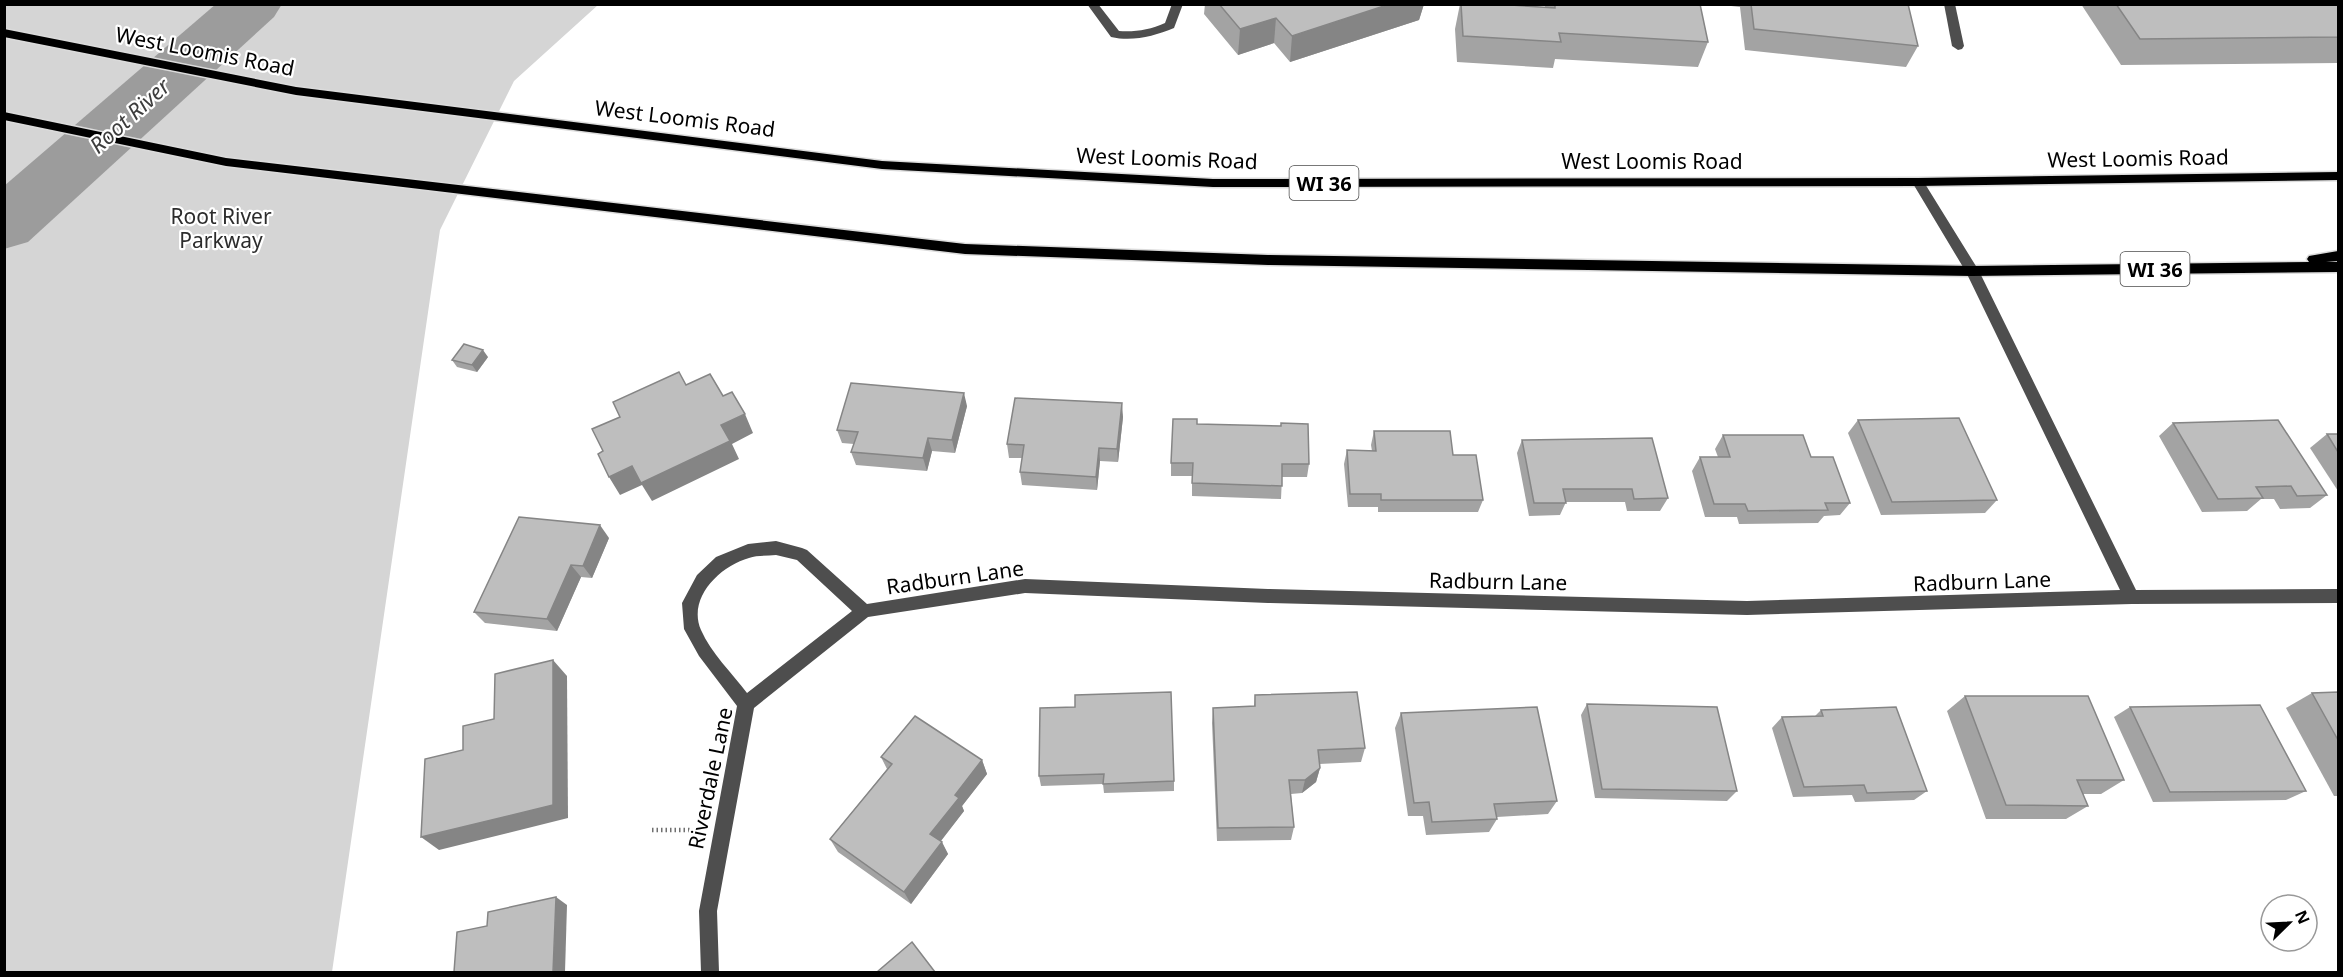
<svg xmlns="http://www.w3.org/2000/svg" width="2343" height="977" viewBox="0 0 2343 977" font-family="'Noto Sans',sans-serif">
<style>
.green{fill:#d5d5d5}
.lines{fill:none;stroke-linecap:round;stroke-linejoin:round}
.river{fill:#9c9c9c;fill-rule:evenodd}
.major-casing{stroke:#dbdbdb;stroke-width:3}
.path{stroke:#707070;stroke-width:4.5;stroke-dasharray:1.5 3;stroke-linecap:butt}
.minor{fill:#4e4e4e;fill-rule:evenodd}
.major{fill:#000;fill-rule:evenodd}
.wall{fill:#a3a3a3}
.shaded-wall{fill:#858585}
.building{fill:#bebebe;stroke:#858585;stroke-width:1.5}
.labels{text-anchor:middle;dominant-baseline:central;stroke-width:4.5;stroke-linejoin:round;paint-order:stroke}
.shield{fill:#fff;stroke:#4c4c4c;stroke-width:1.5}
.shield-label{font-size:20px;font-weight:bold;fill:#000}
.street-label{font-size:21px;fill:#000;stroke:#fff}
.park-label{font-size:21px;fill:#2c2c2c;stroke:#fff}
.water-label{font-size:22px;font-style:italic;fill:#3d3d3d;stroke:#fff}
</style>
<rect width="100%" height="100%" fill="#fff"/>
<!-- green -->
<polygon class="green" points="5,5 598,5 514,81 440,230 332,972 5,972"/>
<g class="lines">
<!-- river -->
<polygon class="river" points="216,4 282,4 274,17 28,242 4,249 4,186"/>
<!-- major casing -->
<g class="major-casing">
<g id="major">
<polygon points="4,29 296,87 882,161 1213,179 1918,178 2338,172 2338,180 1918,186 1213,187 882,169 296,95 4,37"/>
<polygon points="4,112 226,158 965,244 1268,255 1972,266 2309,262 2307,259 2309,256 2338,251 2338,261 2326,262 2338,262 2338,272 1972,276 1268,265 965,254 226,166 4,120"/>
</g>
</g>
<!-- path -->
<polyline class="path" points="652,830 691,830"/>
<!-- minor -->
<g class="minor">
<path d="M 1087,4 L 1098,4 L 1119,31 C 1135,32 1150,30 1165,23 L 1172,4 L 1183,4 L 1174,28 C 1154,36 1133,42 1111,37 Z"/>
<polygon points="1944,4 1955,4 1964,46 1962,49 1958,50 1952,46"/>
<path d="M 1918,178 L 1922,179 L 1979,271 L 2136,590 L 2338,589 L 2338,603 L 2132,604 L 1747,615 L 1268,603 L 1025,593 L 868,617 L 754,708 L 717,911 L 719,972 L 701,972 L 699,911 L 737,706 L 699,656 L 684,629 L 682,603 L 697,575 L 716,557 L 748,544 L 776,541 L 802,548 L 807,550 L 867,604 L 1025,579 L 1268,589 L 1747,601 L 2120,590 L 1966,272 L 1912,182 ZM 776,555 L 797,560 L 852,611 L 747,693 C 732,673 711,653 701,630 C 687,598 720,566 749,558 C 757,555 767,556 776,555 Z"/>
</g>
<!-- major -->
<use href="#major" class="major"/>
</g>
<!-- wall -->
<g class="wall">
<polygon points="1205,4 1424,4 1419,20 1290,62 1274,43 1238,55 1204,14"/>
<polygon points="1460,4 1495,4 1545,7 1544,4 1700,4 1708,42 1698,67 1555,59 1553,68 1457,62 1455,29"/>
<polygon points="1722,4 1908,4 1918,46 1906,67 1745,50 1740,7 1722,5"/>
<polygon points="2081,4 2338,4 2338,63 2121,65"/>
<polygon points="488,357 477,372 457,367 452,360"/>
<polygon points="967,406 955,453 932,451 927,471 856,465 851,452 854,444 842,443 837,430"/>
<polygon points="1123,417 1118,462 1100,461 1097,490 1022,485 1020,472 1022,458 1009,458 1007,444"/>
<polygon points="1858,420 1997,500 1985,513 1881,515 1848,433"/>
<polygon points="2173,423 2327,495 2310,508 2280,509 2274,499 2261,499 2247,511 2202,512 2159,436"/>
<polygon points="1374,431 1453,455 1483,500 1478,512 1378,512 1378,507 1348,507 1344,464 1347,450 1372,451 1371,445"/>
<polygon points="2327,434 2338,434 2338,491 2310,448"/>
<polygon points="1723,435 1811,457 1850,503 1840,515 1824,516 1818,523 1739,524 1737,517 1705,517 1692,471 1700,457 1718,457 1715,449"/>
<polygon points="1522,440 1668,498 1660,511 1627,511 1625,502 1566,502 1560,515 1529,516 1517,453"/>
<polygon points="1171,463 1309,464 1307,477 1282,477 1281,499 1192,496 1192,476 1171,476"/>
<polygon points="609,538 592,578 581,577 557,631 485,623 474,612"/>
<polygon points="2338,692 2338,796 2334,796 2286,708 2312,693"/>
<polygon points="1255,695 1365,748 1361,762 1319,764 1320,768 1316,782 1302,793 1291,794 1294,827 1291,840 1217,841 1212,723 1213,708 1254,706"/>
<polygon points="1965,696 2124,780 2101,794 2083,794 2088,806 2066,819 1986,819 1947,711"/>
<polygon points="1587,704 1737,791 1727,801 1595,798 1581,715"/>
<polygon points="1075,707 1174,781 1174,791 1104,793 1103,784 1041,786 1039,776"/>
<polygon points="2130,707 2306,791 2286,800 2153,802 2114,717"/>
<polygon points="1821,710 1927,791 1914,800 1855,802 1852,795 1793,797 1772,728 1782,717 1815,716"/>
<polygon points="1401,713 1557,801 1548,814 1497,817 1497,819 1489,832 1426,835 1423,816 1408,816 1395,728"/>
<polygon points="881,757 982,760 987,774 962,806 964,811 941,841 948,854 911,904 838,852 830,839 887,769"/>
</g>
<!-- shaded-wall -->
<g class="shaded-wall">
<polygon points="1390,4 1424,4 1419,20 1290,62 1292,36"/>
<polygon points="1276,18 1274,43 1238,55 1240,29"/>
<polygon points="483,350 488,357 477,372 472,365"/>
<polygon points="964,393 967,406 955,453 952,440"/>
<polygon points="1122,403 1123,417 1118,462 1117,449"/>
<polygon points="745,414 753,433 732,444 739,459 652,501 642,485 620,495 609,477"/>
<polygon points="928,438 932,451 927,471 923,458"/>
<polygon points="1099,448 1100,461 1097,490 1096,477"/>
<polygon points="600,525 609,538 592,578 583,566"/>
<polygon points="571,565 581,577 557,631 547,619"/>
<polygon points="553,660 567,676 568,818 439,850 421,837"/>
<polygon points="982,760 987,774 962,806 964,811 936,847 930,834 955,795"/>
<polygon points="1320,768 1316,782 1302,793 1305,780"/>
<polygon points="942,842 948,854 911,904 904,892"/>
<polygon points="556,897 567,905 565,972 553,972"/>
</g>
<!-- building -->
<g class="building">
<polygon points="1219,4 1390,4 1292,36 1276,18 1240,29"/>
<polygon points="1461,4 1495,4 1555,8 1555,4 1700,4 1708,42 1559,33 1561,42 1463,36"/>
<polygon points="1751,4 1908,4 1918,46 1754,29"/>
<polygon points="2116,4 2338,4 2338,37 2140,39"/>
<polygon points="464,344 483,350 472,365 452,360"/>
<polygon points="679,372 686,385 710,374 723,396 732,392 745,414 721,425 730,441 641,483 632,466 609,477 598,454 603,451 592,429 620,417 613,402"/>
<polygon points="851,383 964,393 952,440 928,438 923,458 851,452 858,432 837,430"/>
<polygon points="1015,398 1122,403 1117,449 1099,448 1096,477 1020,472 1024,445 1007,444"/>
<polygon points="1959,418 1997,500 1892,502 1858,420"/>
<polygon points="1173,419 1197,419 1197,424 1281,426 1281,423 1308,424 1309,464 1282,464 1282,486 1192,483 1193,463 1171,463"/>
<polygon points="2278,420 2327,495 2297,496 2291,486 2256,487 2263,498 2218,499 2173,423"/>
<polygon points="1374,431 1450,431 1453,455 1476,455 1483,500 1381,500 1381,494 1350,494 1347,450 1376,451"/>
<polygon points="2327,434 2338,434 2338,452"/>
<polygon points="1723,435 1803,435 1811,457 1833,457 1850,503 1825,503 1828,510 1748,511 1745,504 1714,504 1700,457 1730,457"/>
<polygon points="1652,438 1668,498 1634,499 1632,489 1563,489 1566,503 1534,503 1522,440"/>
<polygon points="519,517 600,525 583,566 571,565 547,619 474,612"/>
<polygon points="553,660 553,805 421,837 425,759 463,750 463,726 494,719 495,674"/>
<polygon points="1171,692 1174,781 1103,784 1104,774 1039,776 1040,708 1075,707 1075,695"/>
<polygon points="1357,692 1365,748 1318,750 1320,768 1305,780 1289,780 1294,827 1218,828 1213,708 1255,706 1255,695"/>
<polygon points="2338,692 2338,740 2312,693"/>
<polygon points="1965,696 2088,696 2124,780 2077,780 2088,806 2006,805"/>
<polygon points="1587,704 1717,707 1737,791 1602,789"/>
<polygon points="2260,705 2306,791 2170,792 2130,707"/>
<polygon points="1537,707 1557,801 1494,804 1497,819 1432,822 1429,802 1414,803 1401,713"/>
<polygon points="1896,707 1927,791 1867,793 1864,785 1804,787 1782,717 1823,716 1821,710"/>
<polygon points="915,716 982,760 955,795 959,798 930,834 942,842 904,892 830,839 892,764 881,757"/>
<polygon points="556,897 553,972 454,972 457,932 487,926 488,912"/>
<polygon points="912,942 935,972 877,972"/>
</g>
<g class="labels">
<!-- shield labels -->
<g class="shield">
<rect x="1289.5" y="166" width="69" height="34" rx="4.5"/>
<rect x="2120.5" y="252" width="69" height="34" rx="4.5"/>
</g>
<g class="shield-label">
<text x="1324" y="183">WI 36</text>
<text x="2155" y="269">WI 36</text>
</g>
<!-- street labels -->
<g class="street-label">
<text transform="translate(205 51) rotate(11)">West Loomis Road</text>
<text transform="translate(685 118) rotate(7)">West Loomis Road</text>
<text transform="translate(1167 158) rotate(2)">West Loomis Road</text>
<text transform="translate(2138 158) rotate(-1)">West Loomis Road</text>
<text x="1652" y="161">West Loomis Road</text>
<text transform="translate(955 577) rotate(-8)">Radburn Lane</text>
<text transform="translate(1498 581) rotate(1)">Radburn Lane</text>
<text transform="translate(1982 581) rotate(-2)">Radburn Lane</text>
<text transform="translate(710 778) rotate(-78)">Riverdale Lane</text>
</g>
<!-- park labels -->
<g class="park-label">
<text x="221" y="216">Root River<tspan x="221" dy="24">Parkway</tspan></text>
</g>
<!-- water labels -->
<g class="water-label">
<text transform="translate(129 115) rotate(-42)">Root River</text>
</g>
</g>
<!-- border -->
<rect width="2343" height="977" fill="none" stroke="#000000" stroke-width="12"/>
<!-- north arrow -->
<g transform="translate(2289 923) rotate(66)"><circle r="28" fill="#ffffff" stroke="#999999" stroke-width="1.5"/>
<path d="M0-4.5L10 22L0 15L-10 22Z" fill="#000000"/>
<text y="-9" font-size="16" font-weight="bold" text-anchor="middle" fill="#000000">N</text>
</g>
</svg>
